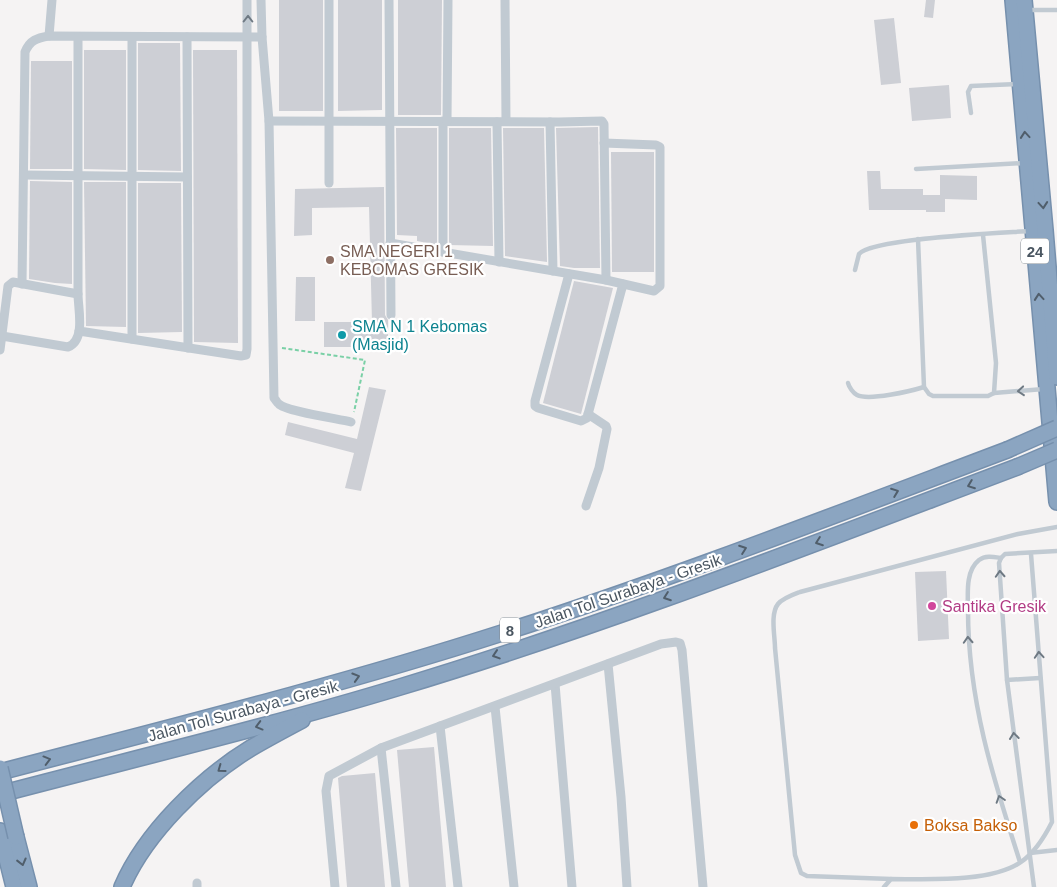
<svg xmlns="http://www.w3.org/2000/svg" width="1057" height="887" viewBox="0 0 1057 887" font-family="Arial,sans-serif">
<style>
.building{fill:#cdcfd5}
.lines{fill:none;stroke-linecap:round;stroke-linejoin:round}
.highway-casing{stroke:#7690ad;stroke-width:18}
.path{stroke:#7ad0a6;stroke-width:2;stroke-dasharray:4 2.5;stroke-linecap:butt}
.lane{stroke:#c1cad2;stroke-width:4.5}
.street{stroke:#c1cad2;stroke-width:9}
.highway{stroke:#8ba5c1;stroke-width:15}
.highway-bridge-casing{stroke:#7690ad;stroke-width:18;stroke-linecap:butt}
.highway-bridge{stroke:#8ba5c1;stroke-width:15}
.oneway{stroke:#6e7983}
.oneway2{stroke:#505e6b}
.education-dot{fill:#8d6e63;stroke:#fff;stroke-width:2}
.culture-dot{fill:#0f9aa8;stroke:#fff;stroke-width:2}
.hotel-dot{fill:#d1479c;stroke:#fff;stroke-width:2}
.food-dot{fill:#e8710a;stroke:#fff;stroke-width:2}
.labels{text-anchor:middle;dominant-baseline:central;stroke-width:4.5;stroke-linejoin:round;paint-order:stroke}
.shield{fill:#fff;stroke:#808990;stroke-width:1}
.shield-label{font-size:15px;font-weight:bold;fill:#4a5661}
.education-label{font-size:16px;fill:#785e54;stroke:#fff;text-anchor:start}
.culture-label{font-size:16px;fill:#0d838f;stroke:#fff;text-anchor:start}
.street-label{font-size:16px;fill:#4a5661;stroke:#fff}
.hotel-label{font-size:16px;fill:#b23c85;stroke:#fff;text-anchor:start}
.food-label{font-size:16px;fill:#c56008;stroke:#fff;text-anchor:start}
</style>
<rect width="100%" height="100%" fill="#f5f3f3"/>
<!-- building -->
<g class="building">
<rect x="279" y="0" width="44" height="111"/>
<polygon points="338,0 382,0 382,110 338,111"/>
<polygon points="398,0 442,0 441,115 398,115"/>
<polygon points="926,0 935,0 933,18 924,17"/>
<polygon points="894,18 901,83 881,85 874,20"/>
<polygon points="138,43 180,43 181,171 138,170"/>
<polygon points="84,50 126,50 126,170 84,169"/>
<polygon points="193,50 237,50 238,343 194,342"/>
<polygon points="31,61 72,61 72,169 30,169"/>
<polygon points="949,85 951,118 912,121 909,88"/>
<polygon points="598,127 600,268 574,268 560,266 556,128"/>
<polygon points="396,128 437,128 437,245 417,241 417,236 397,235"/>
<polygon points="449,128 491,128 493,246 449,245"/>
<polygon points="503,128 544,128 547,262 505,256"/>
<polygon points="611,152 654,152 654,272 612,272"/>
<polygon points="867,171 880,171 881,189 923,189 923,195 940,195 940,175 977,176 977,200 945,199 945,212 926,212 926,210 869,210"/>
<polygon points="30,181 72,182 72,284 55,283 29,279"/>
<polygon points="84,182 126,182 126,327 86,326"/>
<polygon points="138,183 181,183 182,332 138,333"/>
<polygon points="384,187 385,315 388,320 388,347 324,347 324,322 372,322 369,207 312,208 312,235 294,236 295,189"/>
<polygon points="296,277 315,277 315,321 295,321"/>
<polygon points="574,281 613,288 581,414 543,403"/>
<polygon points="369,387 386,390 361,491 345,488 354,453 285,435 288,422 357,439"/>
<polygon points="946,571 949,639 918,641 915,572"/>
<polygon points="434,747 446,887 409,887 397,750"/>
<polygon points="375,773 385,887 347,887 338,778 342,776"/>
</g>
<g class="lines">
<!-- highway casing -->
<g class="highway-casing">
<g id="highway">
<polyline points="1013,0 1057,502"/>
<polyline points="1024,0 1045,230 1057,377"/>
<path d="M 0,772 C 168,728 337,686 502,633 C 673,578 840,513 1007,450"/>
<path d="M 0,794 C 133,759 268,727 400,687 C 609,624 813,544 1017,467"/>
<polyline points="0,831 14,887"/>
<polyline points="16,837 29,887"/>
<path d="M 122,887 C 145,833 202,778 251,748 C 268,738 285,729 302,720"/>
</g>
</g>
<!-- path -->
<polyline class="path" points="282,348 365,360 354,412"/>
<!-- lane -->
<g class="lane">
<polyline points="1026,10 1057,10"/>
<polyline points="971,113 968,92 971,86 1017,84"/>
<polyline points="916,169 1024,163"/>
<polyline points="918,239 924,387 929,394 933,396 988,396 994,393 996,363 983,235"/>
<path d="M 855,270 L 859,254 C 873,238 1002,233 1030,231"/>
<path d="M 848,383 C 849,387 853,393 857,395 C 869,401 911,391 924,387"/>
<polyline points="994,393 1044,389"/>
<path d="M 1001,558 C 994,557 986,555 979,560 C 965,571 968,595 968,610 C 968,700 993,778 1020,862"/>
<polyline points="1007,680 1040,678"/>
<polyline points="1030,853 1057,850"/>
<path d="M 891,879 L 807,876 L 801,873 L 795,855 L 775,648 C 775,636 770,614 778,604 C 783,598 792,595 800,592 L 1018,534 L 1057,527"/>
<path d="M 884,887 L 891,879 C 926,879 991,883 1021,862 C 1034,853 1045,836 1052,822 L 1031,554"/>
<polyline points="1034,887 1007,680 999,563 1001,558 1005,554 1057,551"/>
</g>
<!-- street -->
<g class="street">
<path d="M 261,0 L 262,37 L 269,121 L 274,398 C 276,400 277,403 279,404 C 285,411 339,419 351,422"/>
<polyline points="389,0 391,315"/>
<polyline points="505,0 506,121"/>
<polyline points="49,36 52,0"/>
<polyline points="132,37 132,339"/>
<polyline points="187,37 188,348"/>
<polyline points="269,121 559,122 602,121 604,124 606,280"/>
<polyline points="443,121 443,252"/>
<polyline points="447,121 448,0"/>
<polyline points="497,122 499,262"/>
<polyline points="550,122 553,271"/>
<polyline points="24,175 187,177"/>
<polyline points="329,183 329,0"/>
<polyline points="390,243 606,280 654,291 660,286 660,147 656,145 604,143"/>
<polyline points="569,274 535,401 535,406 538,408 581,421 587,418 623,284"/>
<path d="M 22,284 L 25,52 C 30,40 37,38 49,36 L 262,37"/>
<polyline points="79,331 241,356 246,355 247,349 247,0"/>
<path d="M 2,336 L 68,347 C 86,340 78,309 78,294 L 78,37"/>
<polyline points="0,350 8,286 13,282 78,294"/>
<polyline points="586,506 599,468 607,429 606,426 588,414"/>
<polyline points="608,664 621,797 627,887"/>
<polyline points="555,684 572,887"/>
<polyline points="495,707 514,887"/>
<polyline points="440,726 458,887"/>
<polyline points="381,748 396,887"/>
<polyline points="197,887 197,883"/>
<polyline points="335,887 326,791 329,776 381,748 661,644 676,642 680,643 682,650 703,887"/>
</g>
<!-- highway -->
<use href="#highway" class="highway"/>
<!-- highway-bridge casing -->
<g class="highway-bridge-casing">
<g id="highway-bridge">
<polyline points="1007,450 1057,428"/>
<polyline points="1017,467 1057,450"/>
<polyline points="0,768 16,837"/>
</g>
</g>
<!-- highway-bridge -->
<use href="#highway-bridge" class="highway-bridge"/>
</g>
<!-- one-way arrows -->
<defs><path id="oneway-chevron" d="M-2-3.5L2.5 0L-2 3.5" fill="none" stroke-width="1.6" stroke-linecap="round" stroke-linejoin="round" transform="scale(1.25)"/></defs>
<g class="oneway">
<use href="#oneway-chevron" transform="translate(248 19) rotate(-90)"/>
<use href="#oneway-chevron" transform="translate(1021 391) rotate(175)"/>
<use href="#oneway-chevron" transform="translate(1000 574) rotate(-93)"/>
<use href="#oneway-chevron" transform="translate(968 640) rotate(-93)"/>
<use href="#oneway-chevron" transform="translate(1039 655) rotate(-94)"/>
<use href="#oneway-chevron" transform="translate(1014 736) rotate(-97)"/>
<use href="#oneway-chevron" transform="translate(1000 799) rotate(-108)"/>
</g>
<g class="oneway2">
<use href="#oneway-chevron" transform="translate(1025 135) rotate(-95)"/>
<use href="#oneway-chevron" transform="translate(1043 205) rotate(85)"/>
<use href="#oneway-chevron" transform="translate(1039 297) rotate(-95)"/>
<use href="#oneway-chevron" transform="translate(971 485) rotate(159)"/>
<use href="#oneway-chevron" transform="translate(895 492) rotate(-21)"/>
<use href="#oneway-chevron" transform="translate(819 542) rotate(160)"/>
<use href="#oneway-chevron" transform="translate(743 549) rotate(-20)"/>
<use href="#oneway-chevron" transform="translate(667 597) rotate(160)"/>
<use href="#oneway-chevron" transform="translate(496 655) rotate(162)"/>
<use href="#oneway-chevron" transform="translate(356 677) rotate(-17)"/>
<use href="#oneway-chevron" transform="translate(259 726) rotate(165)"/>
<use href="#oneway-chevron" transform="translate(47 760) rotate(-15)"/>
<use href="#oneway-chevron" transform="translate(221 769) rotate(144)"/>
<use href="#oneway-chevron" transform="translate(22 862) rotate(76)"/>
</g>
<!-- markers -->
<circle class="education-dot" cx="330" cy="260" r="5"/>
<circle class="culture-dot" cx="342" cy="335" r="5"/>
<circle class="hotel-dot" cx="932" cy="606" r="5"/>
<circle class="food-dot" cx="914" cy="825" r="5"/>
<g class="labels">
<!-- shield labels -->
<g class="shield">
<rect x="1021" y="238.5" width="28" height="25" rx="4"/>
<rect x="500" y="617.5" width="20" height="25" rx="4"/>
</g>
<g class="shield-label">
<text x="1035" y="251">24</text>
<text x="510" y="630">8</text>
</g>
<!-- education labels -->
<g class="education-label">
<text x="340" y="251">SMA NEGERI 1<tspan x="340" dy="18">KEBOMAS GRESIK</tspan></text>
</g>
<!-- culture labels -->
<g class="culture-label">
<text x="352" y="326">SMA N 1 Kebomas<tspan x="352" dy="18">(Masjid)</tspan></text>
</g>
<!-- street labels -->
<g class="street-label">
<text transform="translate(628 591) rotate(-19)">Jalan Tol Surabaya - Gresik</text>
<text transform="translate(243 711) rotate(-15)">Jalan Tol Surabaya - Gresik</text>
</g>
<!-- hotel labels -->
<g class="hotel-label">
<text x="942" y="606">Santika Gresik</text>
</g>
<!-- food labels -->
<g class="food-label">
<text x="924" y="825">Boksa Bakso</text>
</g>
</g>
</svg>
